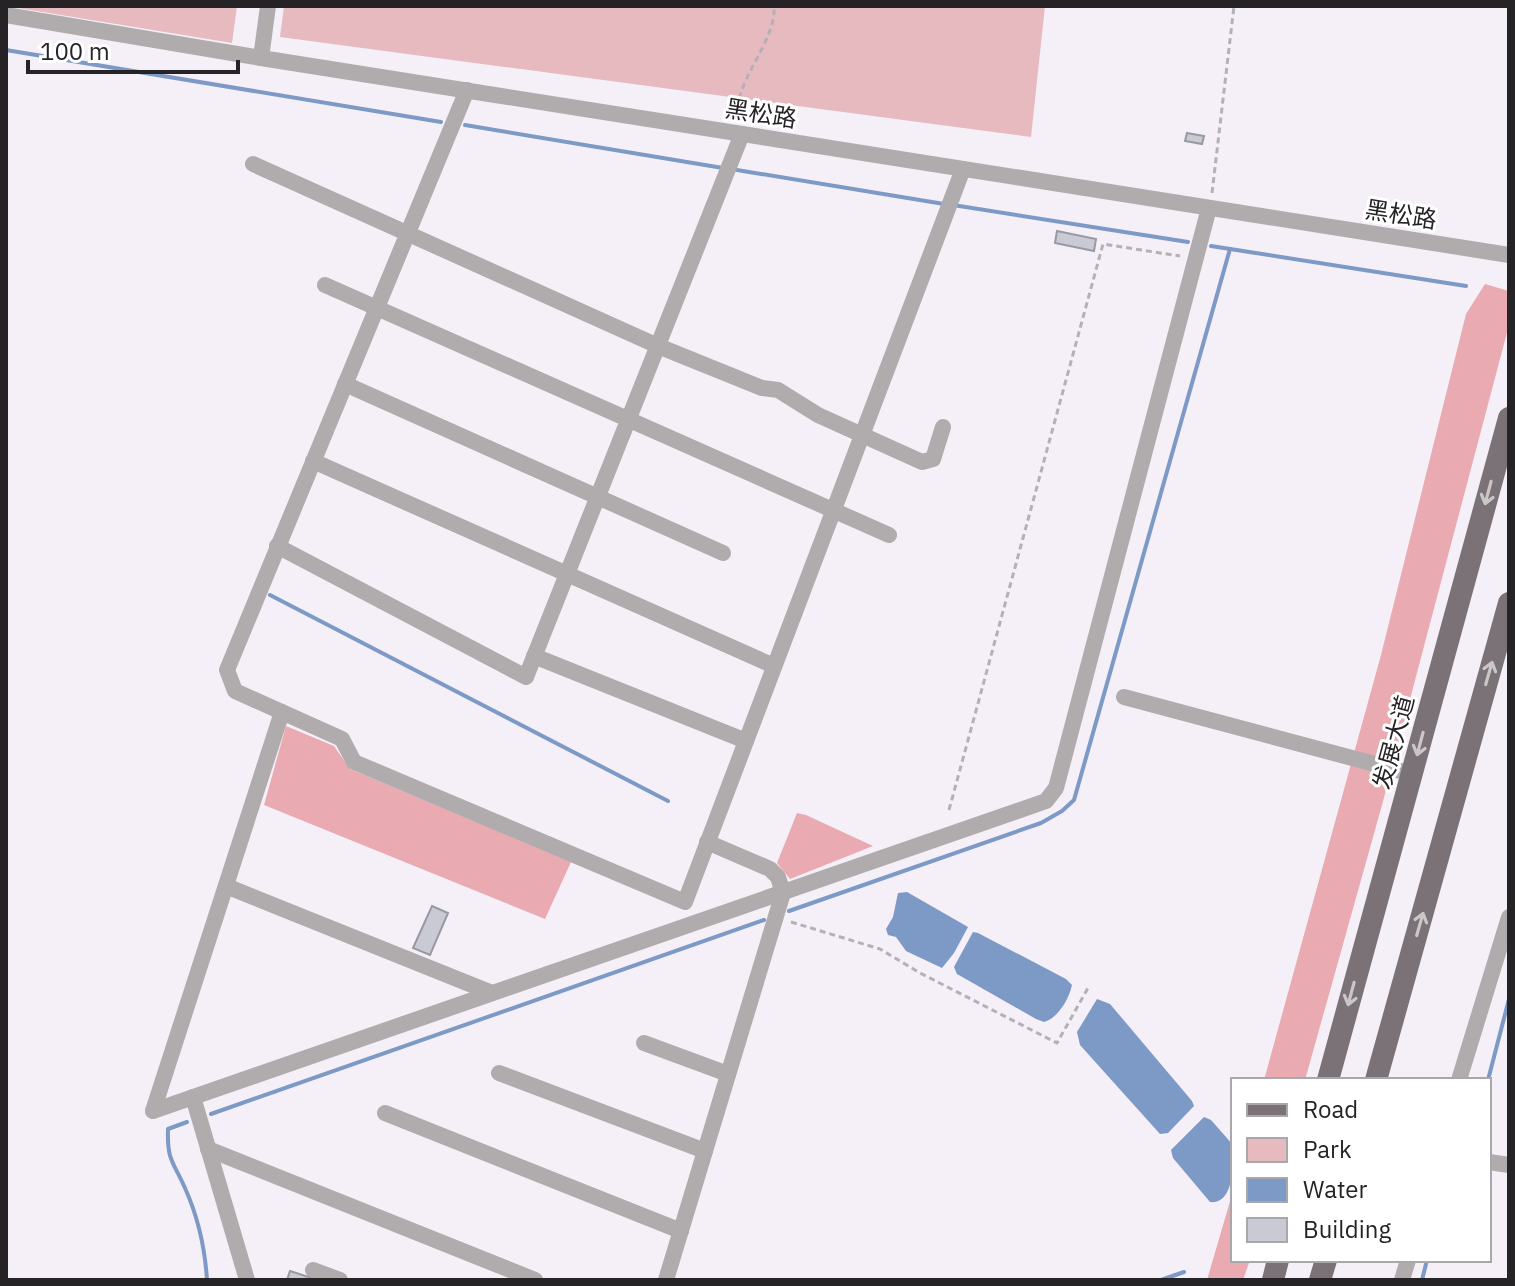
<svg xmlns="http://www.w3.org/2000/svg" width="1515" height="1286" viewBox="0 0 1515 1286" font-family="'IBM Plex Sans','Noto Sans SC',sans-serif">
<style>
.green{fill:#e7babf}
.forest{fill:#e9aab2}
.water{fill:#7d99c6}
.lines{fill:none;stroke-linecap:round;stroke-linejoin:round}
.stream{stroke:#7d99c6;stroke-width:4}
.building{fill:#cacad4;stroke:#9999a2;stroke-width:2}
.path{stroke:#b5b0b7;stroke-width:3;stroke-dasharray:6 4;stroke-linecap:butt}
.minor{stroke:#b0acae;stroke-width:16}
.major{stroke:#7a7277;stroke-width:22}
.oneway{stroke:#cac7c9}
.labels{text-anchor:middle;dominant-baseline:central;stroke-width:6;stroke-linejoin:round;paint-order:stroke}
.street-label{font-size:24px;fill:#262327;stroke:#fff}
</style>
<rect width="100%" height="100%" fill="#f5eff8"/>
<!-- green -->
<g class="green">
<polygon points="6,6 237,6 232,43"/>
<polygon points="284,6 1045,6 1031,137 280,37"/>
</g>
<!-- forest -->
<g class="forest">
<polygon points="1485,284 1509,291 1509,325 1382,805 1305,1080 1264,1080 1381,655 1466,314"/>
<polygon points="286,726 334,746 350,769 571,862 545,919 264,805"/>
<polygon points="797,813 806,815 873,846 790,879 777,863"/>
<polygon points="1233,1191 1233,1260 1250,1260 1243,1280 1207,1280"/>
</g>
<!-- water -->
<g class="water">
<polygon points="907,892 968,927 954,953 942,968 906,951 896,937 888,935 886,929 893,917 898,893"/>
<path d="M 973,932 L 978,933 L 1066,979 L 1072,985 C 1069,999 1058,1018 1044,1022 L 1036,1019 L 957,974 L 954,967 Z"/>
<polygon points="1097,999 1110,1004 1192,1101 1194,1106 1168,1133 1160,1134 1080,1045 1077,1032"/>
<path d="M 1204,1117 L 1211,1120 L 1233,1145 C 1233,1162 1235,1205 1210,1202 L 1173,1158 L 1171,1150 Z"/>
</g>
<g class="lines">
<!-- stream -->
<g class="stream">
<polyline points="6,50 441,122"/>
<polyline points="465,125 723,168"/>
<polyline points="731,169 944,204"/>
<polyline points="953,205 1188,242"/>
<polyline points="1211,246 1466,286"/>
<polyline points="270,595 668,801"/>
<polyline points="789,911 1041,823 1062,811 1074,800 1230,249"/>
<polyline points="1488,1080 1509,999"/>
<polyline points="211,1114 764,920"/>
<path d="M 187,1122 L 168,1129 C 167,1161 173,1161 185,1188 C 198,1217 205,1249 207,1280"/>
<polyline points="1161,1280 1184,1272"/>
<polyline points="1422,1280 1427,1260"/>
</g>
</g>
<!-- building -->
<g class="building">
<polygon points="1187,133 1204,136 1202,144 1185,141"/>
<polygon points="1057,231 1096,239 1094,251 1055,243"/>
<polygon points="432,906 448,913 430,955 413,948"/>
<polygon points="290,1271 312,1278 311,1280 287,1280"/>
</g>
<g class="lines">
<!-- path -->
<g class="path">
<path d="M 739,118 C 731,84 777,42 774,6"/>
<polyline points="1212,193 1234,6"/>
<polyline points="949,810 1103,244 1180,256"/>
<polyline points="791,922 880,949 920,973 1057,1043 1088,988"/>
</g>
<!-- minor -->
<g class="minor">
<polyline points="6,15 261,58 1509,255"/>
<polyline points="261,58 268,6"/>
<polyline points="467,90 227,670 235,691 342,739 354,762 685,902 963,169"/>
<polyline points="253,164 658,346 762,388 778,390 818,415 922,462 933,459 943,427"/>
<polyline points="325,285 889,535"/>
<polyline points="345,384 723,553"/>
<polyline points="313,461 774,666"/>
<polyline points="277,546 526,677 742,134"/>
<polyline points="534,656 746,741"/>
<polyline points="1124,697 1412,774"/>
<polyline points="226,886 492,993"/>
<polyline points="644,1043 728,1074"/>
<polyline points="499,1073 705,1151"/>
<polyline points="1459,1080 1509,917"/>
<polyline points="193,1097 247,1280"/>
<polyline points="153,1111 1046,801 1056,788 1209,208"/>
<polyline points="153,1111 282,712"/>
<polyline points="385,1113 681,1231"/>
<polyline points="208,1149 535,1280"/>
<polyline points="1489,1162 1509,1165"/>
<polyline points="313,1270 340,1280"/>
<polyline points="666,1280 783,893 778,877 770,869 707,842"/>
<polyline points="1402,1280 1408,1260"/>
</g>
<!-- major -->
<g class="major">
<polyline points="1328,1080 1509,418"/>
<polyline points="1376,1080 1509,603"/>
<polyline points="1273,1280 1278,1260"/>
<polyline points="1320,1280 1326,1260"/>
</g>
</g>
<!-- one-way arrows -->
<defs><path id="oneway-shaft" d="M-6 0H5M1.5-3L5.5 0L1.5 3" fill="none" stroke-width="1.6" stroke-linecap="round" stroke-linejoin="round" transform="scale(2)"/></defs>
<g class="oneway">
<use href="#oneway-shaft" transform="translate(1488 493) rotate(105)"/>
<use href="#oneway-shaft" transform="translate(1489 673) rotate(-74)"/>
<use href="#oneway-shaft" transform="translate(1420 744) rotate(105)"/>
<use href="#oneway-shaft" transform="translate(1420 924) rotate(-74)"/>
<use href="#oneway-shaft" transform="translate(1351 994) rotate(105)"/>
</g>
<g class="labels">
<!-- street labels -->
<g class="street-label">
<text transform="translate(761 113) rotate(9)">黑松路</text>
<text transform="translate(1401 214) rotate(9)">黑松路</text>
<text transform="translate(1393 742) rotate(-75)">发展大道</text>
</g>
</g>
<!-- border -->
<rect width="1515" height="1286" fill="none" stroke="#262327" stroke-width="16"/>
<!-- legend -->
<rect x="1231" y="1078" width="260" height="184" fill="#ffffff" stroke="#a8a7a9" stroke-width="2"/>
<rect x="1247" y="1104" width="40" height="12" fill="#7a7277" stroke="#a8a7a9" stroke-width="2"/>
<text x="1303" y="1118" font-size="24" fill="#262327">Road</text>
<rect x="1247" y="1138" width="40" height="24" fill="#e7babf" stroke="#a8a7a9" stroke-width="2"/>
<text x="1303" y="1158" font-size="24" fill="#262327">Park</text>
<rect x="1247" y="1178" width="40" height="24" fill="#7d99c6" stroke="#a8a7a9" stroke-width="2"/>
<text x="1303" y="1198" font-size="24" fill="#262327">Water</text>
<rect x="1247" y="1218" width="40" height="24" fill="#cacad4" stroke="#a8a7a9" stroke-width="2"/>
<text x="1303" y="1238" font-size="24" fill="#262327">Building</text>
<!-- scale -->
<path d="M28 60v12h210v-12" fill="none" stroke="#262327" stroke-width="4"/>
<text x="40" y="60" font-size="24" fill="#262327" stroke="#ffffff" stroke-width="6" paint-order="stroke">100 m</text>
</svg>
